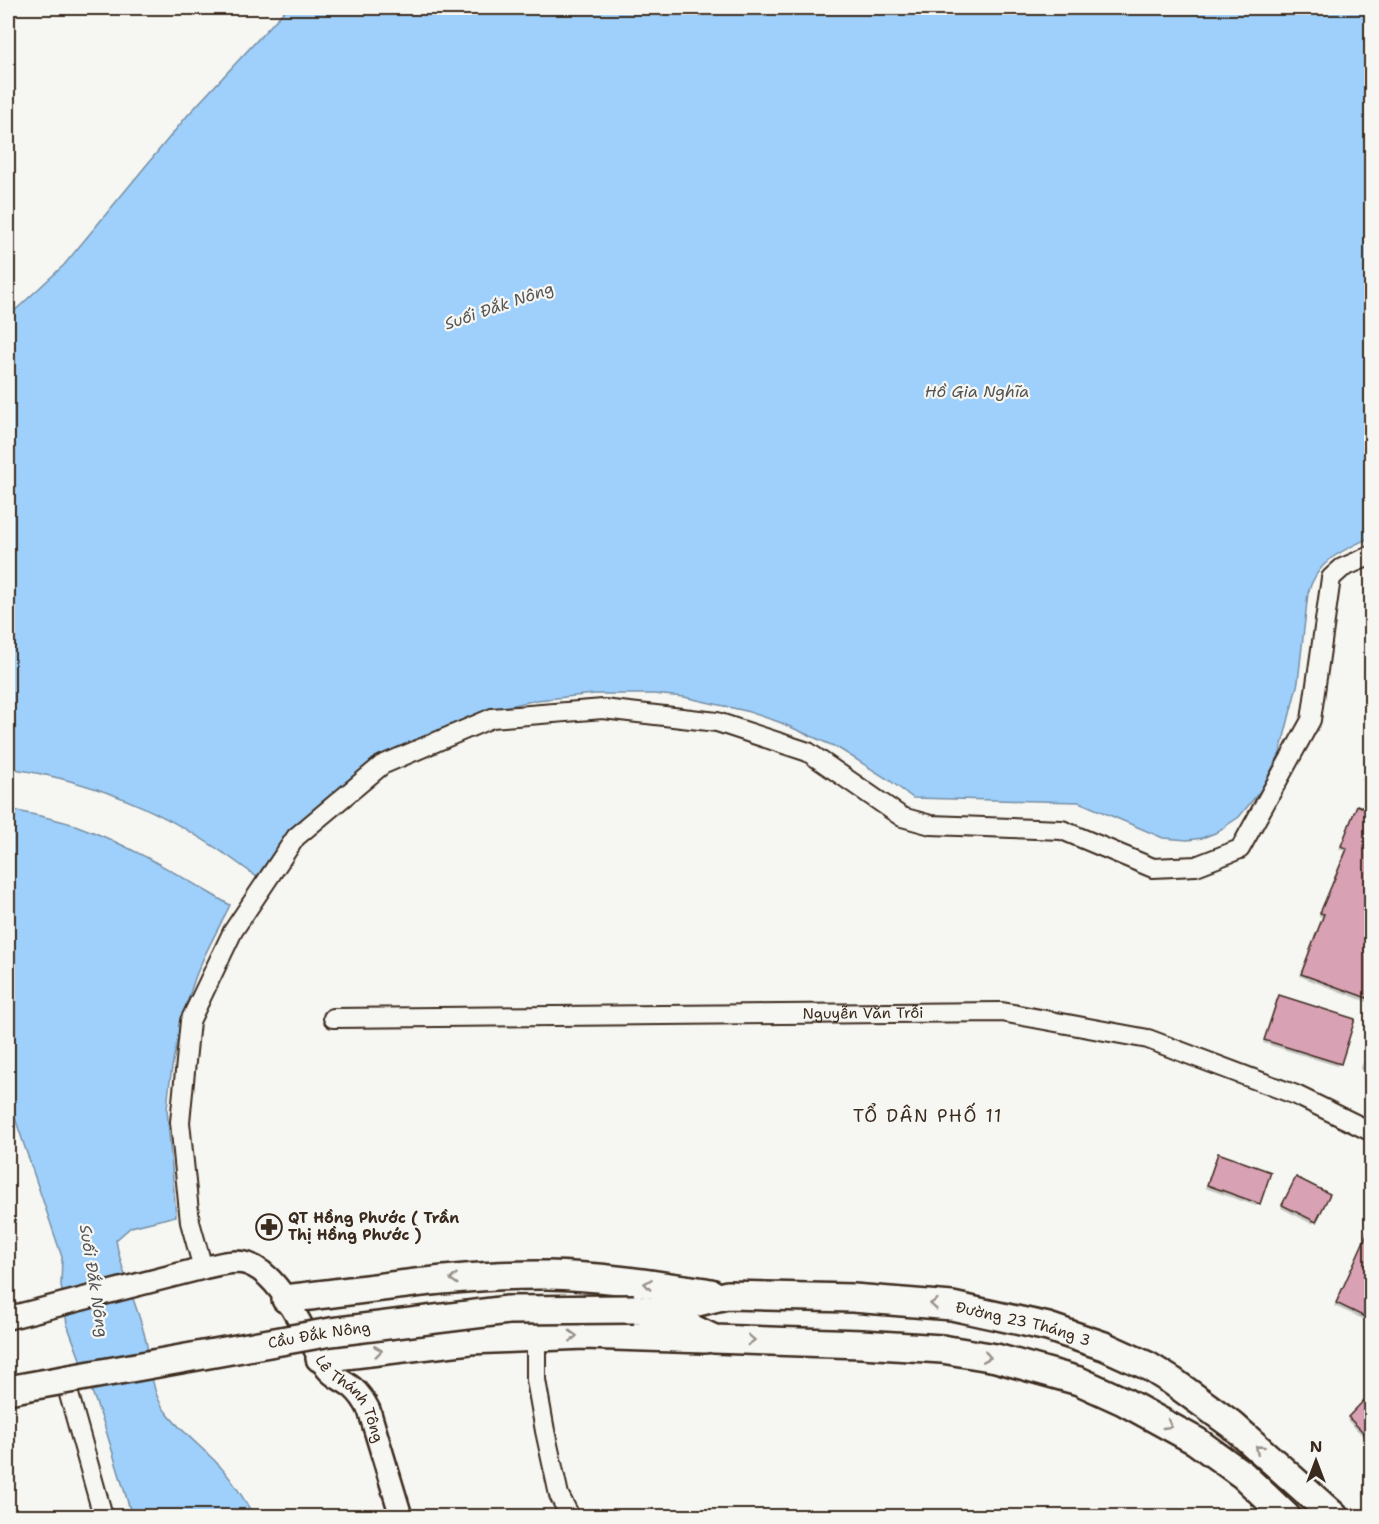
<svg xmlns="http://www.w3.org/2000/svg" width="1379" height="1524" viewBox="0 0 1379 1524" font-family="'Shantell Sans',sans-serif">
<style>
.water{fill:#9ed0fb;stroke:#768ea3;stroke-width:1.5}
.shadow{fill:#0003}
.building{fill:#d9a1b4;stroke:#3b2a1e;stroke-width:1.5}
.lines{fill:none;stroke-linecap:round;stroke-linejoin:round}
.minor-casing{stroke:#3b2a1e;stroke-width:22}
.tertiary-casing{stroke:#3b2a1e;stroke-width:26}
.primary-casing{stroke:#3b2a1e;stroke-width:32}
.minor{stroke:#f6f6f2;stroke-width:18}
.tertiary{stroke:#f6f6f2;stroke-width:21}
.primary{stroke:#f6f6f2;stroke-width:27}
.primary-bridge-casing{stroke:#3b2a1e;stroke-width:32;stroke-linecap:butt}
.primary-bridge{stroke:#f6f6f2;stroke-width:27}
.oneway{stroke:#989088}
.labels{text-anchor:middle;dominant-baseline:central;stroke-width:4.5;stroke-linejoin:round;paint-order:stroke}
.street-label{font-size:15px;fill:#3b2a1e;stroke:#f6f6f2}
.poi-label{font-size:15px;font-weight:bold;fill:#3b2a1e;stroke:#f6f6f2;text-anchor:start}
.water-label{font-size:16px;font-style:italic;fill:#545455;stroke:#f6f6f2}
.quarter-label{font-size:18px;letter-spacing:1.5px;fill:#3b2a1e;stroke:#f6f6f2}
</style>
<rect width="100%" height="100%" fill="#f6f6f2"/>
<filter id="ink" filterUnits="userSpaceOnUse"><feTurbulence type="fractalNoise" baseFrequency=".0167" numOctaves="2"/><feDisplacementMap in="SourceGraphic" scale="12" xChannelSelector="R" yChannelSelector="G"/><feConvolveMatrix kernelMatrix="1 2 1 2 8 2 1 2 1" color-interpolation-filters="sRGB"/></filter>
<g filter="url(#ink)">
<!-- water -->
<g class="water">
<path d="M 287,8 L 1371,8 L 1371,537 C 1342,551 1318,559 1308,593 L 1298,682 L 1280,753 L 1261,790 L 1239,817 L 1215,833 L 1202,838 L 1188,840 L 1163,838 L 1079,802 L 913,798 L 889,780 L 838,748 L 779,722 L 746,711 L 684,697 L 653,694 L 594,694 L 537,700 L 509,706 L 467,719 L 371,772 L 262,881 C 182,819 108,783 8,768 L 8,317 L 64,265 L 187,116 Z"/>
<path d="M 8,809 C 30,814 53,818 75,825 C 130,845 180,876 230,905 C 218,930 203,955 194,981 C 180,1022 170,1067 167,1109 L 176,1216 L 131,1227 L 116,1240 C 121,1273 137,1304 145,1337 C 152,1362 149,1390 166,1412 C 180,1430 198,1444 214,1460 C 231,1477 242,1496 254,1516 L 132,1516 L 104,1424 L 67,1324 L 61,1285 L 62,1257 L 15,1118 L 8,1104 Z"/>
</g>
<!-- shadow -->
<g class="shadow">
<polygon points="1372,755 1372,785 1361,780"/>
<polygon points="1358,807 1372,813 1372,1004 1299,976 1322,917 1319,916 1345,851 1339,849"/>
<polygon points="1279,997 1340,1063 1337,1066 1263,1043 1276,1000"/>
<polygon points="1372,1045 1372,1075 1360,1069"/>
<polygon points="1219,1155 1258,1203 1256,1206 1205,1188 1216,1157"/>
<polygon points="1296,1179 1315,1221 1312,1224 1281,1208"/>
<polygon points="1363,1247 1372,1251 1372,1323 1334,1306"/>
<polygon points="1372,1396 1372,1445 1347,1420"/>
</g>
<!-- building -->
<g class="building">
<polygon points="1357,805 1371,811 1371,985 1367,998 1301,974 1324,914 1320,913 1347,849 1341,846"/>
<polygon points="1279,995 1355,1019 1341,1064 1264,1040"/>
<polygon points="1218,1153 1271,1172 1260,1204 1207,1185"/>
<polygon points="1296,1177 1330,1194 1316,1222 1282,1205"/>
<polygon points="1371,1225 1371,1320 1336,1303"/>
<polygon points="1371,1393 1371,1440 1348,1417"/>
</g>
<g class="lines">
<!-- minor casing -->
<g class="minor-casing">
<g id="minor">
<path id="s1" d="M 333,1018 L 1002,1012 L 1148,1039 L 1296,1095 L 1372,1132"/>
<polyline points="203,1268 190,1222 180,1122 190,1021 233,931 296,837 382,765 492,718 603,709 717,722 808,752 902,817 931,825 1062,830 1153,868 1196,866 1240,849 1311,720 1331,578 1342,568 1372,555"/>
<polyline points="536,1337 536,1380 545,1431 559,1495 570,1516"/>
<polyline points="65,1380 103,1516"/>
</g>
</g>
<!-- tertiary casing -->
<g class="tertiary-casing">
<g id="tertiary">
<path id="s2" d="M 8,1318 L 203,1268 C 216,1265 235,1259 248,1264 C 285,1277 305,1339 327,1369 C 334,1378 345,1381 353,1388 C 360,1394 365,1402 369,1410 L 401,1516"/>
</g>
</g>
<!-- primary casing -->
<g class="primary-casing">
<g id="primary">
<path d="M 286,1299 C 373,1289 459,1274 547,1275 C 602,1276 657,1285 711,1293"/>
<path id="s3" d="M 634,1309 L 657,1312 L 727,1295 L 853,1298 L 952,1306 L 1048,1327 L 1104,1346 L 1148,1366 L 1172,1381 L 1231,1424 L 1334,1516"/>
<polyline points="657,1312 714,1339 862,1344 942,1349 996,1358 1079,1381 1123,1401 1196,1441 1243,1475 1286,1516"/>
<polyline points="320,1358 470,1340 584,1335 705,1339"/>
</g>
</g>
<!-- minor -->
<use href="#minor" class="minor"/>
<!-- tertiary -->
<use href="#tertiary" class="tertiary"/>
<!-- primary -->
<use href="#primary" class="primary"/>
<!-- primary-bridge casing -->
<g class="primary-bridge-casing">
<g id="primary-bridge">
<path id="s4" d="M 8,1390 L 331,1332 L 508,1310 L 634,1309"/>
</g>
</g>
<!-- primary-bridge -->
<use href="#primary-bridge" class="primary-bridge"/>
</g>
<!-- one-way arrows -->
<defs><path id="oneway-chevron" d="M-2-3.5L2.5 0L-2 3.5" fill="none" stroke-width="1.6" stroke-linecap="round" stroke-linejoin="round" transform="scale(1.5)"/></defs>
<g class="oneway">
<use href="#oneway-chevron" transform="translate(454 1279) rotate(175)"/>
<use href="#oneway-chevron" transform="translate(648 1284) rotate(-172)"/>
<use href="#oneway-chevron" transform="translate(934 1304) rotate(-175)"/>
<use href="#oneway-chevron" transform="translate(573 1336) rotate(-2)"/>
<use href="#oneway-chevron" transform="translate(751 1340) rotate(2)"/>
<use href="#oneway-chevron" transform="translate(378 1351) rotate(-7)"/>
<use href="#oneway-chevron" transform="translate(987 1357) rotate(10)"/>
<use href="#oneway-chevron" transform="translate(1168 1425) rotate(30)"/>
<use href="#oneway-chevron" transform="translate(1259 1449) rotate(-139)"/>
</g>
</g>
<!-- icons -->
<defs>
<g id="pharmacy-ring" transform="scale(1.35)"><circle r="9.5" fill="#f6f6f2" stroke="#3b2a1e" stroke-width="1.5"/><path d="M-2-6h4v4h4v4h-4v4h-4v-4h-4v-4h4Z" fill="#3b2a1e"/></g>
</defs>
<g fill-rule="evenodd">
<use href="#pharmacy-ring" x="269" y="1227"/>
</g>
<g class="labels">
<!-- street labels -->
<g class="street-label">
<text stroke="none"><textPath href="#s1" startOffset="530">Nguyễn Văn Trỗi</textPath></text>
<text stroke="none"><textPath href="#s3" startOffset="394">Đường 23 Tháng 3</textPath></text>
<text stroke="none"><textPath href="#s4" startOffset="316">Cầu Đắk Nông</textPath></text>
<text stroke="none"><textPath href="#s2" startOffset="420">Lê Thánh Tông</textPath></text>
</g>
<!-- poi labels -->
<g class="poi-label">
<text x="288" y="1218">QT Hồng Phước ( Trần<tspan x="288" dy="17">Thị Hồng Phước )</tspan></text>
</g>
<!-- water labels -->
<g class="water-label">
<text transform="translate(499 306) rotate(-19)">Suối Đắk Nông</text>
<text x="977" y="391">Hồ Gia Nghĩa</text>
<text transform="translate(94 1281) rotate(81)">Suối Đắk Nông</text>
</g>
<!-- quarter labels -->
<g class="quarter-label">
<text x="928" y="1116">TỔ DÂN PHỐ 11</text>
</g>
</g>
<!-- margin -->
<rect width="1379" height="1524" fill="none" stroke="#f6f6f2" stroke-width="30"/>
<rect x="15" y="15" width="1349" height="1494" fill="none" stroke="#3b2a1e" stroke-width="2" filter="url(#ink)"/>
<!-- north arrow -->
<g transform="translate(1316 1461)" stroke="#f6f6f2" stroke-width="4.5" paint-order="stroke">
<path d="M0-4.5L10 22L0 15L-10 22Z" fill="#3b2a1e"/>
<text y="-9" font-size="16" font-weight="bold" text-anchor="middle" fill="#3b2a1e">N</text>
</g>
</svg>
